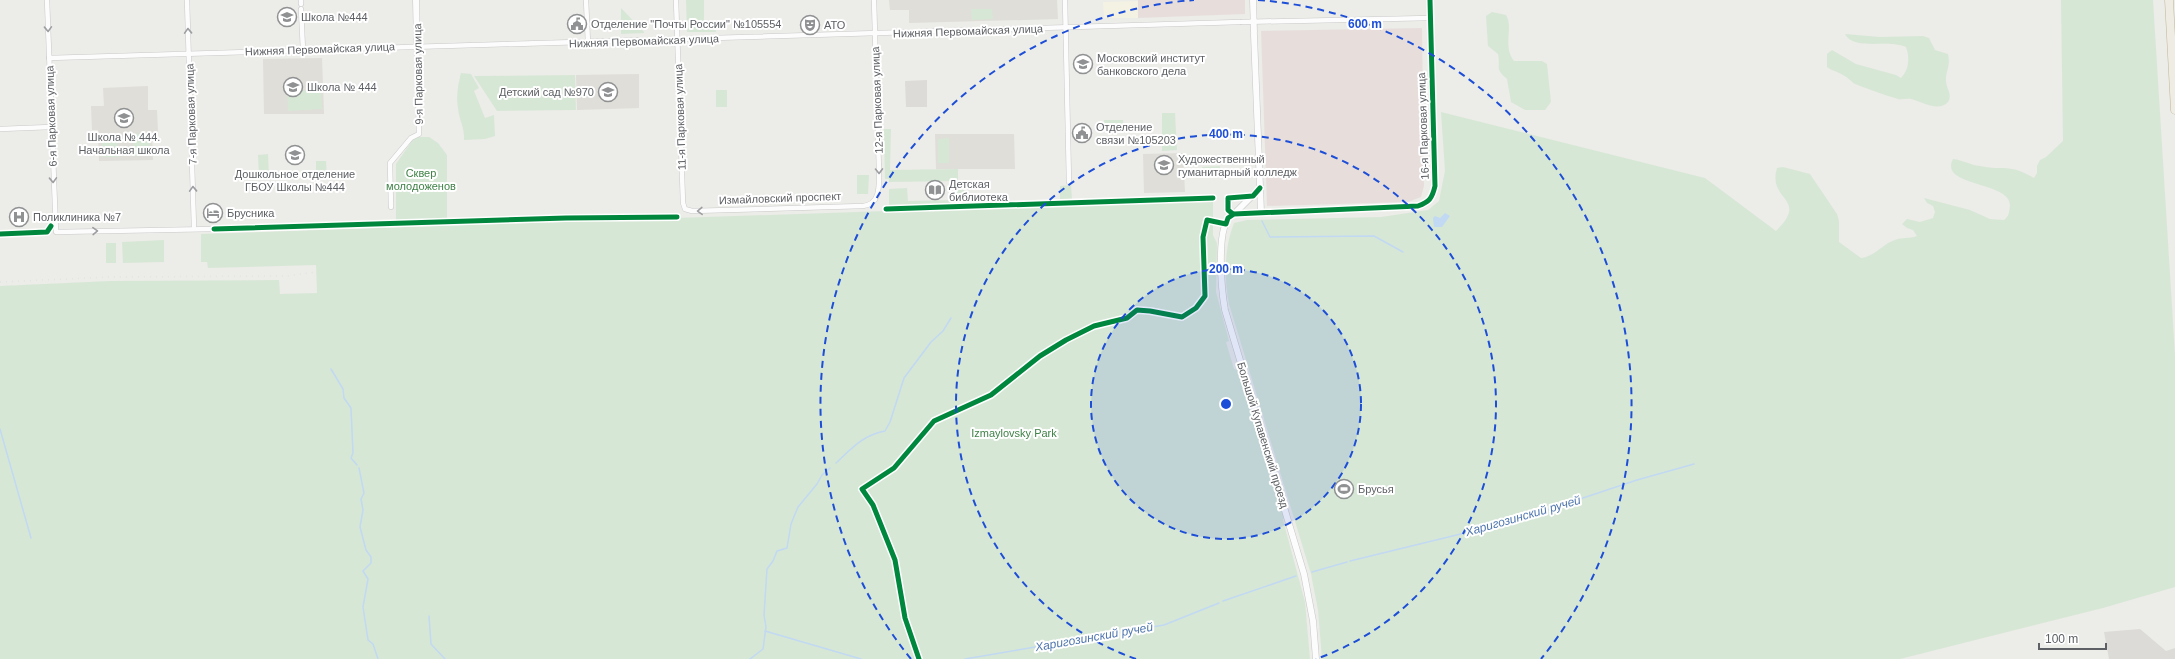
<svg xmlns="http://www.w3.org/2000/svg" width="2175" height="659" viewBox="0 0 2175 659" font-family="Helvetica,sans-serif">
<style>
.commercial{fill:#f4f2e2}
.industrial{fill:#dcdbd8}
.education{fill:#dfded8}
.medical{fill:#e7dedc}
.green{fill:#d7e7d6}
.water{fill:#c1d9f2}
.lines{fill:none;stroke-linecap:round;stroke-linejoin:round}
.stream{stroke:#c1d9f2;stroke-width:1.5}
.street-casing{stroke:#c9cac9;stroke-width:5.5}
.secondary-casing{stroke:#c7c8c8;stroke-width:7}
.highway-casing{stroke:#c0b798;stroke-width:9}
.street{stroke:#fcfcfc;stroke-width:4.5}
.secondary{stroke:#fcfcfc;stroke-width:6}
.highway{stroke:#eeece3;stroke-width:8}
.rail{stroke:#e3e4e3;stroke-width:1.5;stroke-dasharray:1 5;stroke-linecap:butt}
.cycleway-casing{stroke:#fff;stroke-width:8}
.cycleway{stroke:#00873e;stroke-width:5}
.oneway{stroke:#9d9ea1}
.ring{fill:none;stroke:#1d4ed8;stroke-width:2;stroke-dasharray:7 5}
.labels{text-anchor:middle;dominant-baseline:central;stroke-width:4;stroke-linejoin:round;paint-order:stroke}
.poi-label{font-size:11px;fill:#5d6064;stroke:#fff;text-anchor:start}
.street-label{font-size:11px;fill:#5d6064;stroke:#fff}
.park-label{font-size:11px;fill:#3f8247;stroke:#fff}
.water-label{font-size:12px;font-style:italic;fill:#5077af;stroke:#fff}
.centre{fill:#1d4ed8;stroke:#fff;stroke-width:2}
.ring-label{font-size:12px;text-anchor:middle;font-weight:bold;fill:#1d4ed8;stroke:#fff;stroke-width:4;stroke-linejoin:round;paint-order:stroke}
</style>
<rect width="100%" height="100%" fill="#ecece8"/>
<!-- commercial -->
<polygon class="commercial" points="1138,1 1138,18 1104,18 1103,2"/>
<!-- industrial -->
<g class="industrial">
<polygon points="927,80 927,107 906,107 905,81"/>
<polygon points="2140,629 2166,651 2175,648 2175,659 2109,659 2104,632"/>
</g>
<!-- education -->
<g class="education">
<polygon points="889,0 1057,0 1058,19 909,23 909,10 890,10"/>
<polygon points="322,58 324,114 264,114 263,59"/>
<polygon points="639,74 639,108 577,110 576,75"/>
<polygon points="148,86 148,110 157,110 158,132 152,133 153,160 99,161 98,130 92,130 91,106 104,106 103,88"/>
<polygon points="935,134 1014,134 1015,169 936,169"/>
<polygon points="1183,153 1185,192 1144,193 1143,154"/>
</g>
<!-- medical -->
<g class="medical">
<polygon points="1138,0 1245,0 1245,14 1138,18"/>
<polygon points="1422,28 1424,186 1421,197 1408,202 1267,206 1261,31"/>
</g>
<!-- green -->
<g class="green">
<polygon points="686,0 704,0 704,23 715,23 716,32 687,32"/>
<path d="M 2061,0 L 2153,0 L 2175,355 L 2175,587 L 2103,608 L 1900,659 L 1322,659 L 1318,610 L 1311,574 L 1229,304 C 1224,278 1224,248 1234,223 L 1247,220 L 1381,217 L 1428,210 L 1439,201 L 1445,171 L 1441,112 L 1705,178 L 1776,231 C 1810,197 1767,202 1777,168 L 1783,167 L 1810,174 L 1837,214 L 1839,221 L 1839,242 L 1861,258 C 1876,256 1882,244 1895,240 C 1902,237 1909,239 1917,236 L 1913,230 L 1907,228 L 1902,224 L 1907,219 L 1920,222 L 1933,218 L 1935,212 L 1933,206 L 1927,203 L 1924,198 L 1970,210 L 1990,219 L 2004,220 C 2009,216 2009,213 2010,206 C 2012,181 1938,187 1953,159 C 1963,160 1970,165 1980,166 C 2003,171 2009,163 2034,178 L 2037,173 L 2037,166 L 2040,160 L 2046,157 L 2063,141 Z"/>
<polygon points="621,8 644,32 644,33 621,34"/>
<polygon points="971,9 992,9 993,19 972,20"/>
<path d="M 1492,12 L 1506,15 C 1514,28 1502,45 1514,61 L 1542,61 L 1547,64 L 1551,102 L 1545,110 L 1525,110 L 1511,102 L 1507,79 C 1494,68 1501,69 1498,54 L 1488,46 L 1486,16 Z"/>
<path d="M 1845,34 L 1880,37 L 1923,36 L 1929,38 L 1935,50 L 1948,54 C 1951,67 1945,72 1946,81 C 1946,88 1953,95 1948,102 C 1938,113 1921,101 1911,99 C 1907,98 1902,100 1898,99 C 1884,95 1869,89 1855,84 C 1851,82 1848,77 1843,75 C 1837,71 1832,71 1827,67 L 1827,54 L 1832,50 L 1856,64 L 1896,75 L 1901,78 C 1909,70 1910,58 1906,47 C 1887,39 1853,51 1845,34 Z"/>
<path d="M 461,73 L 471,74 L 479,88 L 474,91 L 485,118 L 494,115 L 495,136 L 485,139 L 464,140 C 465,128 459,120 458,108 C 456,96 458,85 461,73 Z"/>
<polygon points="575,75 576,110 497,111 474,76"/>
<polygon points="321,90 322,109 288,111 287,91"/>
<rect x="716" y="90" width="11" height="17"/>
<polygon points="1162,113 1175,113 1177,150 1162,151"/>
<polygon points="1104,120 1123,120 1124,130 1104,131"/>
<polygon points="884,129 891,129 890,170 958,169 958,181 889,182 889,179 885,179"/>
<polygon points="149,133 150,155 134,156 133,134"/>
<polygon points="117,134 118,157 102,157 102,135"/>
<polygon points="418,137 429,137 438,143 447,155 447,221 396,222 396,164 412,141"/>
<polygon points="949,138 949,163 938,163 938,139"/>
<polygon points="268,154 269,178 259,178 258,155"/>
<polygon points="316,161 326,161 327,180 316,180"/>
<polygon points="1220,166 1220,177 1202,177 1202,167"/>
<polygon points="857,175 869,175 868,194 857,194"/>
<polygon points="1071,185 1072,200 1060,201 1060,186"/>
<polygon points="907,188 908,201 958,200 957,190 964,190 965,204 889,205 889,189"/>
<polygon points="1213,200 1213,235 1217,243 1216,292 1229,341 1226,342 1234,369 1237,370 1244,389 1284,516 1283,520 1305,602 1310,659 0,659 0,286 110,281 279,280 280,294 317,293 316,265 208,268 207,262 201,262 201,234"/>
<polygon points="164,240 164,262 123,263 122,242"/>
<rect x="106" y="243" width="10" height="20"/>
</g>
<!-- water -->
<polygon class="water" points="1445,213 1450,216 1442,227 1434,227 1433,218 1435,216 1440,218"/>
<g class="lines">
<!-- stream -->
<g class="stream">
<polyline points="1262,221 1270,237 1374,236 1403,252"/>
<polyline points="331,369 343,389 344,398 351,408 353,453 351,458 357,465"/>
<polyline points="0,429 31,538"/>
<path d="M 836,463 C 852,448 863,435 885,431 L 890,422 L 904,378 L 931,342 L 943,331 L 951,318"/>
<polyline points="359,468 364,493 361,499 363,510 360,527 366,550 371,557 371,563 363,571 368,579 363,607 368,640 373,644 378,659"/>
<polyline points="1350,561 1514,521 1637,480 1694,464"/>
<polyline points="1312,572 1347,562"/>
<polyline points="1223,601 1296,576"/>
<polyline points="429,616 431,644 445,659"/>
<polyline points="765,631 861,659"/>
<polyline points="750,659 763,649 766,627 764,615 767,569 773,561 777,551 787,548 791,524 798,507 817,484 822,475 830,468"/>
<polyline points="965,659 1164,625 1219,603"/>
</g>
<!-- street casing -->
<g class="street-casing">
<g id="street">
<polyline points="47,0 56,232 214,229"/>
<polyline points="187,0 194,228"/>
<polyline points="301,0 301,4"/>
<polyline points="586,0 588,43"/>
<path d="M 676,0 L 683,203 L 685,209 L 692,211 L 863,206 C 881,204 879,185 879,171 L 874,0"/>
<polyline points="1065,0 1069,182"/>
<polyline points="301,9 303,50"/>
<polyline points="1242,22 1430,18"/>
<polyline points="49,58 1240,22"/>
<polyline points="0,129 51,127"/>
<polyline points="391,207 390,163 411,138 419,134 417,46"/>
</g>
</g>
<!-- secondary casing -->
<g class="secondary-casing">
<g id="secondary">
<polyline points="416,0 417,46"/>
<polyline points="1253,0 1254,32"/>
<polyline points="1254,35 1261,212"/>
<polyline points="1234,214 1260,188"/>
<path d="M 1316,659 L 1313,621 L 1304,574 L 1225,310 C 1222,293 1214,221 1234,214 L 1418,206 C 1429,202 1432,199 1435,186 L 1430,0"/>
</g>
</g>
<!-- highway casing -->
<g class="highway-casing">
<polyline id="highway" points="2169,0 2175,110"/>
</g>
<!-- street -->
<use href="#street" class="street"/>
<!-- secondary -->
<use href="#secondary" class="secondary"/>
<!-- highway -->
<use href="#highway" class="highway"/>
<!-- rail -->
<polyline class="rail" points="0,282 110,277 287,276 316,272"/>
<!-- cycleway casing -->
<g class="cycleway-casing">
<g id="cycleway">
<polyline points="886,209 1213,198"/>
<polyline points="1233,214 1228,210 1228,198 1253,196 1260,188"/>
<polyline points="214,229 566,218 677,217"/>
<polyline points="0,234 47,232 51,226"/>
<path d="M 919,659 L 905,618 L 895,560 L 873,505 L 862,489 L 894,468 L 934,421 L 991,395 L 1040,356 L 1066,340 L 1094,326 L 1127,318 L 1137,310 L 1150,311 L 1182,317 L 1196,308 L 1205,296 L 1203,237 L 1207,220 L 1226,224 L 1228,218 L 1234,214 L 1418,206 C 1429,202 1432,199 1435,186 L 1430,0"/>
</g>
</g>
<!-- cycleway -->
<use href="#cycleway" class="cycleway"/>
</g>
<!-- one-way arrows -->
<defs><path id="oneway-chevron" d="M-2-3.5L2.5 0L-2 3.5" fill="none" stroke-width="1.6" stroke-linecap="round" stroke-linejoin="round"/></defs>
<g class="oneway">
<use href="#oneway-chevron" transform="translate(48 29) rotate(88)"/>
<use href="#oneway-chevron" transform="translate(188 31) rotate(-92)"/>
<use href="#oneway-chevron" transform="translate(879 171) rotate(89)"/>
<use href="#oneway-chevron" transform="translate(53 180) rotate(88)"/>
<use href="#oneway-chevron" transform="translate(193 189) rotate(-92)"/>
<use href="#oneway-chevron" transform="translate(700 211) rotate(178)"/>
<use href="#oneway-chevron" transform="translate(95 231) rotate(-2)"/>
</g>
<!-- distance rings -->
<circle cx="1226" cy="404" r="135" fill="#1d4ed8" fill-opacity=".12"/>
<g class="ring">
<circle cx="1226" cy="404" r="135"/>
<path d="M1136 659A270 270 0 1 1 1316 659"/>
<path d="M911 659A405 405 0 0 1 1194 0M1258 0A405 405 0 0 1 1541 659"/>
</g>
<!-- icons -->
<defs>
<g id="school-ring" transform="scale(1)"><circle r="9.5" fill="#fff" stroke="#8f9192" stroke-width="1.5"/><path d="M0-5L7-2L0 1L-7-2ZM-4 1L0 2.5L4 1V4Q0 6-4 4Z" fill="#8f9192"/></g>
<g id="civic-ring" transform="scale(1)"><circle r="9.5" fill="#fff" stroke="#8f9192" stroke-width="1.5"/><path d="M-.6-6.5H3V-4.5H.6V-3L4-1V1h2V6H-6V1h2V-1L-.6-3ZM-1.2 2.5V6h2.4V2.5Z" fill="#8f9192"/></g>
<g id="theatre-ring" transform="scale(1)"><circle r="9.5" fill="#fff" stroke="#8f9192" stroke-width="1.5"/><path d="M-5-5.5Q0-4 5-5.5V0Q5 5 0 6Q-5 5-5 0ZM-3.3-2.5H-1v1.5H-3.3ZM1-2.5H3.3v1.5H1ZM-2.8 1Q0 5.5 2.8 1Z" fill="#8f9192"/></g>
<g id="university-ring" transform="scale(1)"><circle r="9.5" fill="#fff" stroke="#8f9192" stroke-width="1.5"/><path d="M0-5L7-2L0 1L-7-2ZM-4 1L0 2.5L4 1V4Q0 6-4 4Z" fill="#8f9192"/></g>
<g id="library-ring" transform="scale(1)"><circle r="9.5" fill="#fff" stroke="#8f9192" stroke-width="1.5"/><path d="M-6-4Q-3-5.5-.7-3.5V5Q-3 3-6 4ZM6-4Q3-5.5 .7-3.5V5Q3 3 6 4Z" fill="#8f9192"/></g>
<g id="hotel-ring" transform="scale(1)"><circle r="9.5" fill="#fff" stroke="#8f9192" stroke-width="1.5"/><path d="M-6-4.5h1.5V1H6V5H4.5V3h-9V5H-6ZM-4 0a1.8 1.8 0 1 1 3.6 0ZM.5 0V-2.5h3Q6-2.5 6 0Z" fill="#8f9192"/></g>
<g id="hospital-ring" transform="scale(1)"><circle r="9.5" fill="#fff" stroke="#8f9192" stroke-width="1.5"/><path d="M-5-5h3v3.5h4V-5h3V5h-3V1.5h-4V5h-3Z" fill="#8f9192"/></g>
<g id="stadium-ring" transform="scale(1)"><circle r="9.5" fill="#fff" stroke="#8f9192" stroke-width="1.5"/><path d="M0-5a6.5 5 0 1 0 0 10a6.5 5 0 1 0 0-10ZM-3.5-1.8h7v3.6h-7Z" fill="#8f9192"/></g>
</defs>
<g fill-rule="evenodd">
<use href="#school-ring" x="287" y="17"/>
<use href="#civic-ring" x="577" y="24"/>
<use href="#theatre-ring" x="810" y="25"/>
<use href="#university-ring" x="1083" y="64"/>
<use href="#school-ring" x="293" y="87"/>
<use href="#school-ring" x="608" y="92"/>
<use href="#school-ring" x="124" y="118"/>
<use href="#civic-ring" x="1082" y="133"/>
<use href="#school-ring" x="295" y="155"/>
<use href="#university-ring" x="1164" y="165"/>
<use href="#library-ring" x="935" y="190"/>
<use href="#hotel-ring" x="213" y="213"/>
<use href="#hospital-ring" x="19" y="217"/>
<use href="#stadium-ring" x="1344" y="489"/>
</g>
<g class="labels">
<!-- poi labels -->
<g class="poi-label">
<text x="301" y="17">Школа №444</text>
<text x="591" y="24">Отделение "Почты России" №105554</text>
<text x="824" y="25">АТО</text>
<text x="1097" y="58">Московский институт<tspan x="1097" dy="13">банковского дела</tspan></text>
<text x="307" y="87">Школа № 444</text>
<text x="594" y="92" text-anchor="end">Детский сад №970</text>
<text x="1096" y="127">Отделение<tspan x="1096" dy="13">связи №105203</tspan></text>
<text x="124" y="137" text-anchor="middle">Школа № 444.<tspan x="124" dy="13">Начальная школа</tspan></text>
<text x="1178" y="159">Художественный<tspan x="1178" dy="13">гуманитарный колледж</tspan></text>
<text x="295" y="174" text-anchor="middle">Дошкольное отделение<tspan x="295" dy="13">ГБОУ Школы №444</tspan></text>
<text x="949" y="184">Детская<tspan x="949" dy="13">библиотека</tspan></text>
<text x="227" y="213">Брусника</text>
<text x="33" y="217">Поликлиника №7</text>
<text x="1358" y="489">Брусья</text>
</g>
<!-- street labels -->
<g class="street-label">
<text transform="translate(968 31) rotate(-2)">Нижняя Первомайская улица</text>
<text transform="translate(644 41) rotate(-2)">Нижняя Первомайская улица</text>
<text transform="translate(320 49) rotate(-2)">Нижняя Первомайская улица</text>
<text transform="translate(418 74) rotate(-91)">9-я Парковая улица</text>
<text transform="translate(877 100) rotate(-92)">12-я Парковая улица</text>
<text transform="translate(191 114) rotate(-92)">7-я Парковая улица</text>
<text transform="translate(51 116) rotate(-92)">6-я Парковая улица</text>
<text transform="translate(680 117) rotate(-92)">11-я Парковая улица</text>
<text transform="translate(1423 126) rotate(-92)">16-я Парковая улица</text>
<text transform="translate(780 198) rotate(-2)">Измайловский проспект</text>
<text transform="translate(1263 435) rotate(73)">Большой Купавенский проезд</text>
</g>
<!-- park labels -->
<g class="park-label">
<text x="421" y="173">Сквер<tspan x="421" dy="13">молодоженов</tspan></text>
<text x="1014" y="433">Izmaylovsky Park</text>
</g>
<!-- water labels -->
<g class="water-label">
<text transform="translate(1523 516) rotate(-16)">Харигозинский ручей</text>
<text transform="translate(1094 637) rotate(-10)">Харигозинский ручей</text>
</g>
</g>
<circle cx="1226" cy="404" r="6" class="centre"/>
<g class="ring-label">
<text x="1365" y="28">600 m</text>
<text x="1226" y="138">400 m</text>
<text x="1226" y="273">200 m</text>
</g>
<!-- scale -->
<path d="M2039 643v6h67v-6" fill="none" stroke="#5d6064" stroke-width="2"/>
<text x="2045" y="643" font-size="12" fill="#5d6064" stroke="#ffffff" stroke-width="3" paint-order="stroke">100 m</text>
</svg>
